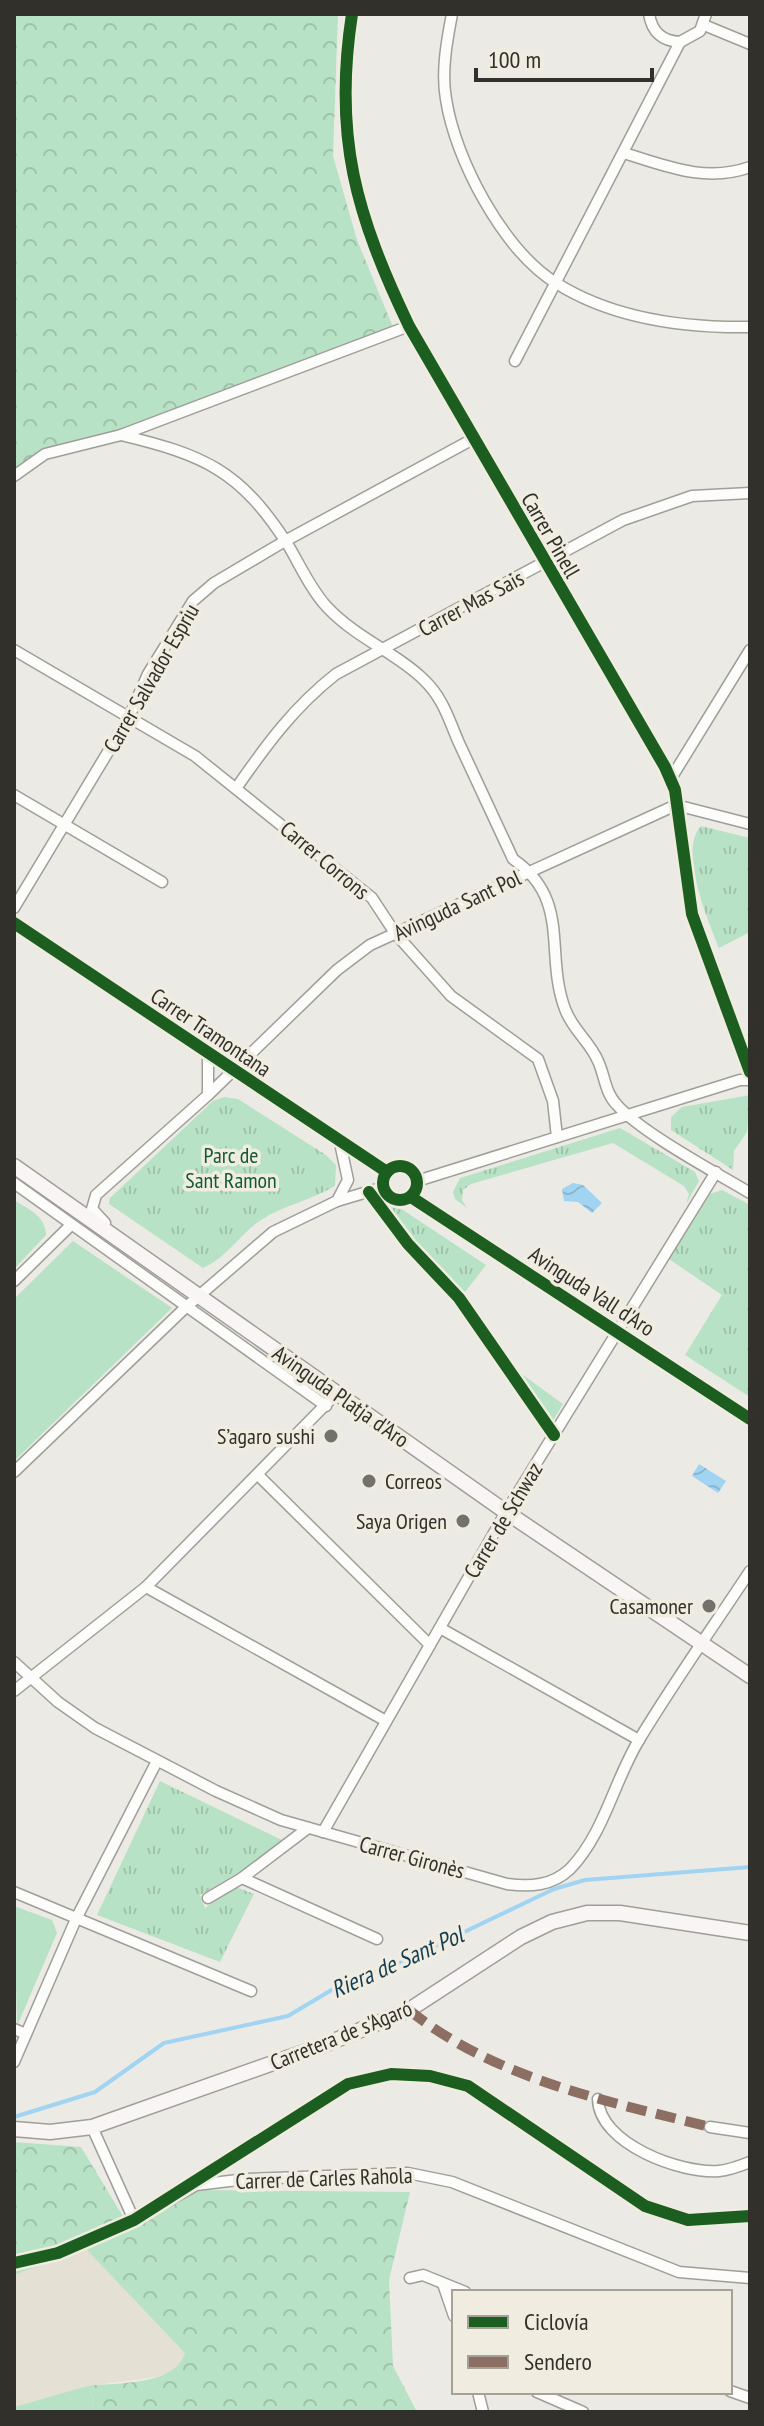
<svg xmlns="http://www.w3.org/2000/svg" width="764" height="2426" viewBox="0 0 764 2426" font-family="'PT Sans Narrow',sans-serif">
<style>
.built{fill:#e4e0d3}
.grass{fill:#b8e2c5}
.forest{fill:url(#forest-crowns)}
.park{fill:url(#park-tufts)}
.water{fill:url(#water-waves)}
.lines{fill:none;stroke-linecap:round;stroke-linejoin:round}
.stream{stroke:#a0d4f2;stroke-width:4}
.street-casing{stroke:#a09e99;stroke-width:13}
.secondary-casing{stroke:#a09e99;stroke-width:17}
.street{stroke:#fcfcfb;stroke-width:10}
.secondary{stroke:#f8f5f4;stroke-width:14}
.quiet{stroke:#8d6e63;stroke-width:10;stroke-dasharray:20 10;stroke-linecap:butt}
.cycleway-casing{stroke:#f0ece0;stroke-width:17}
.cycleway{stroke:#1b5e20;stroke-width:12}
.poi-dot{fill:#72716c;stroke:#f0ece0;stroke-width:3}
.labels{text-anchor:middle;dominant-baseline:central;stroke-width:7;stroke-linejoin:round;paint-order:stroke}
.street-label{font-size:22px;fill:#31302b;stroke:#f0ece0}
.park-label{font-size:22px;fill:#115a36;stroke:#f0ece0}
.poi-label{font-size:22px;fill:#31302b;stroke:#f0ece0;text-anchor:end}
.water-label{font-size:24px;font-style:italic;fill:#113d54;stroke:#f0ece0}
</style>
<defs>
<pattern id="forest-crowns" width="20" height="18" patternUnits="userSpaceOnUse" patternTransform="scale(2)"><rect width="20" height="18" fill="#b8e2c5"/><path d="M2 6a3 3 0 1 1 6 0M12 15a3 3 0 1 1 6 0" fill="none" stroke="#9fc2a9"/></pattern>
<pattern id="park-tufts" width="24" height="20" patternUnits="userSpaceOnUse" patternTransform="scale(2)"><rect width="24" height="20" fill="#b8e2c5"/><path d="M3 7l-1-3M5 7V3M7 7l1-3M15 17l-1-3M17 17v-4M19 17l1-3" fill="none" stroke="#9fc2a9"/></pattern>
<pattern id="water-waves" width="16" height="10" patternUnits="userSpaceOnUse" patternTransform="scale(2)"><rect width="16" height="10" fill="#a0d4f2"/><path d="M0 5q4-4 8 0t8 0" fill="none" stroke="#8ab6d0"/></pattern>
</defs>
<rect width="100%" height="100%" fill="#eceae4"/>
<!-- built -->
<polygon class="built" points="86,2249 186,2353 182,2363 164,2376 87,2386 14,2407 14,2275"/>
<!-- grass -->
<g class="grass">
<path d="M 14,1200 C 28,1209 46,1216 46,1235 L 14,1269 Z"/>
<polygon points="73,1241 172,1308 14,1461 14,1299"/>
<polygon points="14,1906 52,1920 57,1933 17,2026"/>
<polygon points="87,2386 94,2399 91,2412 14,2412 14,2407"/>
</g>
<!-- forest -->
<g class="forest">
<polygon points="14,14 338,14 333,156 357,240 395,332 97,442 34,457 14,477"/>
<path d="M 14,2142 L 81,2147 L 130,2228 L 200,2190 L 410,2192 L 389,2280 L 393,2366 L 417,2412 L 91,2412 L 94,2399 L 87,2386 C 117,2382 174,2387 185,2353 L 86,2249 L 14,2275 Z"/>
</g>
<!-- park -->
<g class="park">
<path d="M 701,826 L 750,838 L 750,932 L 719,948 C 708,920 678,850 701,826 Z"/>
<polygon points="750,1095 747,1132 734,1151 733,1170 671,1130 671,1117 682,1107"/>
<path d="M 224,1097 L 238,1099 L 326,1155 L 336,1165 L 335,1186 C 312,1200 284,1205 261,1220 C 240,1234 227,1258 203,1268 L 109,1204 L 110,1198 L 213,1101 Z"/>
<polygon points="620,1128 695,1172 699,1181 686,1204 689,1194 684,1186 613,1143 471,1184 463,1190 462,1200 467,1208 455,1199 453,1192 460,1178"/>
<polygon points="722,1190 750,1205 750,1397 685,1355 722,1295 669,1259 710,1194"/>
<polygon points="379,1203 403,1210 486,1265 462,1296 512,1367 563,1404 552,1422 500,1358 461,1296 381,1212"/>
<polygon points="160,1781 288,1843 200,1895 205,1908 236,1887 254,1894 220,1962 97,1915"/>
</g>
<!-- water -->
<g class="water">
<polygon points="573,1183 583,1185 602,1203 592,1213 578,1202 564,1201 562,1189"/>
<polygon points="699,1464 726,1481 718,1493 692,1476"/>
</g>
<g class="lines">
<!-- stream -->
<polyline class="stream" points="14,2117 95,2092 164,2043 288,2016 350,1979 385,1970 554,1889 585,1880 750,1867"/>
<!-- street casing -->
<g class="street-casing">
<g id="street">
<path d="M 352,14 C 333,137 356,215 409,326 L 665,767 L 675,790 L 692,914 L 750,1072"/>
<path d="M 452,14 C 447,40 441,72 446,99 C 455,159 503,250 556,283 C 613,319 685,328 750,327"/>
<path d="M 649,14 C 652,32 662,41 680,42 L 700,31 L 706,14"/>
<polyline points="704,25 750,44"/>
<path d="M 624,153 C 666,166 706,183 750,167"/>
<polyline points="515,361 680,42"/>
<path d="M 121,435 C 204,455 240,470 288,545 C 300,565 311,590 327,607 C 357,639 397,653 424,680 C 443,698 449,720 459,743 C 477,782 495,820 513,859 C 572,900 544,953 565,1009 C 572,1029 590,1042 598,1061 C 605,1076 605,1093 617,1105 C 642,1133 715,1172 750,1193"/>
<polyline points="14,476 45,454 121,435 409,326"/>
<polyline points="14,650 195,756 372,898 395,933 451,996 538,1059 553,1101 557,1137"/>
<polyline points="670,780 750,650"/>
<path d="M 237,787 C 267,744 294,707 336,674 L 623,520 L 692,496 L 750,493"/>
<polyline points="14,795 162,882"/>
<polyline points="14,908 129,717 148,674 193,601 214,583 285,541 473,439"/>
<polyline points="14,923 387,1172"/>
<polyline points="208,1095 208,1054"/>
<circle cx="400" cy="1183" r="17"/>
<polyline points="417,1181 740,1080 750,1080"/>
<polyline points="14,1183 326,1406"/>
<polyline points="411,1197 750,1419"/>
<polyline points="337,1201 348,1180 340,1143"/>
<polyline points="105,1223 92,1209 96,1195 208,1095 337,970 370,945 676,805 750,824"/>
<polyline points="14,1281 71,1225"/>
<polyline points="14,1472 186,1307 273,1232 337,1201 384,1187"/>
<polyline points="258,1475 430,1645"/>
<polyline points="146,1587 386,1721"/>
<polyline points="440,1628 639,1740"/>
<path d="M 14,1662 L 58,1702 L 95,1728 L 216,1791 L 281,1820 L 507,1884 C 530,1887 552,1886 570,1869 C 604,1834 614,1781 639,1740 C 674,1682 713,1627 750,1571"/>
<polyline points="14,1691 146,1587 337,1393"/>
<polyline points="323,1832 506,1512 716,1172"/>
<polyline points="242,1878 377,1939"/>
<polyline points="14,1892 251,1991"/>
<polyline points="208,1898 242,1878 308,1828"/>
<polyline points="14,2029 26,2034"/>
<polyline points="14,2062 76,1919 157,1761"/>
<path d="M 598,2099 C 599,2144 681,2174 719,2171 C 730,2170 740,2166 750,2162"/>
<polyline points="92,2127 134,2220 196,2185 246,2179 408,2173 452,2182 679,2272 750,2278"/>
<polyline points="710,2127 750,2133"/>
<polyline points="410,2278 423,2275 465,2292"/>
<polyline points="443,2284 454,2316"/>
<polyline points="730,2391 750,2398"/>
<polyline points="478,2392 483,2412"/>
<polyline points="537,2392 583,2412"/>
</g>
</g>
<!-- secondary casing -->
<g class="secondary-casing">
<g id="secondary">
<polyline points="14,1166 506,1512 750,1676"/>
<polyline points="14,2129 50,2132 92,2127 324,2045 409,2010 521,1937 552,1922 587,1913 620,1913 750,1933"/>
</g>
</g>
<!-- street -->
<use href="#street" class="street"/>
<!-- secondary -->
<use href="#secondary" class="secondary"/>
<!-- quiet -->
<path class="quiet" d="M 409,2010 C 495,2079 606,2101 710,2127"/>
<!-- cycleway casing -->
<g class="cycleway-casing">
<g id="cycleway">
<path d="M 352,14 C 333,137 356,215 409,326 L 665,767 L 675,790 L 692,914 L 750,1072"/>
<polyline points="14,923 387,1172"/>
<circle cx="400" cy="1183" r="17"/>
<polyline points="369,1192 408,1244 459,1298 554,1435"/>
<polyline points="411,1197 750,1419"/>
<polyline points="14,2263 58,2253 134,2220 348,2084 391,2074 430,2076 468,2086 645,2206 688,2220 750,2216"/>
</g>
</g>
<!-- cycleway -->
<use href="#cycleway" class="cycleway"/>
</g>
<!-- markers -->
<g class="poi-dot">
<circle cx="331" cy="1436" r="8"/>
<circle cx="369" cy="1481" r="8"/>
<circle cx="463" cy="1521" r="8"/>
<circle cx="709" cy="1606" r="8"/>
</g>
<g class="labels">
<!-- street labels -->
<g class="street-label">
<text transform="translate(551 535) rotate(60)">Carrer Pinell</text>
<text transform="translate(471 603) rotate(-28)">Carrer Mas Sais</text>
<text transform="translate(151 678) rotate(-60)">Carrer Salvador Espriu</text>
<text transform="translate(325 860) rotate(40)">Carrer Corrons</text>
<text transform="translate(457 905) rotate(-25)">Avinguda Sant Pol</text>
<text transform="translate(211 1032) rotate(34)">Carrer Tramontana</text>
<text transform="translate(592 1291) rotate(33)">Avinguda Vall d'Aro</text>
<text transform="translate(341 1396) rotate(35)">Avinguda Platja d'Aro</text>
<text transform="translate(503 1520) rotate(-59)">Carrer de Schwaz</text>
<text transform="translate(412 1857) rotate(15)">Carrer Gironès</text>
<text transform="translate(341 2035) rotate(-22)">Carretera de s'Agaró</text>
<text transform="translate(324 2178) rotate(-2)">Carrer de Carles Rahola</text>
</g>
<!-- park labels -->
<g class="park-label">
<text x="231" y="1155">Parc de<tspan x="231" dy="25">Sant Ramon</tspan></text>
</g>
<!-- poi labels -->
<g class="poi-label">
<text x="315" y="1436">S’agaro sushi</text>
<text x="385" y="1481" text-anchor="start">Correos</text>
<text x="447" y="1521">Saya Origen</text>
<text x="693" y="1606">Casamoner</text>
</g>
<!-- water labels -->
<g class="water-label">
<text transform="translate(397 1962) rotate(-24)">Riera de Sant Pol</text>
</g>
</g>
<!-- border -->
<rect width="764" height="2426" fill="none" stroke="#31302b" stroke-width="32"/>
<!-- legend -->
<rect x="452" y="2290" width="280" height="104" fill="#f0ece0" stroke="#a4a198" stroke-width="2"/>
<rect x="468" y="2316" width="40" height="12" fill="#1b5e20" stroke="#a4a198" stroke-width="2"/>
<text x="524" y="2330" font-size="24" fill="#31302b">Ciclovía</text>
<rect x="468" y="2356" width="40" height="12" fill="#8d6e63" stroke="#a4a198" stroke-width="2"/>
<text x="524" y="2370" font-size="24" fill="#31302b">Sendero</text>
<!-- scale -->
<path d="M476 68v12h176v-12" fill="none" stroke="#31302b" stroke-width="4"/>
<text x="488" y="68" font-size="24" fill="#31302b" stroke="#f0ece0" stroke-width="6" paint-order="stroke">100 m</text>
</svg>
